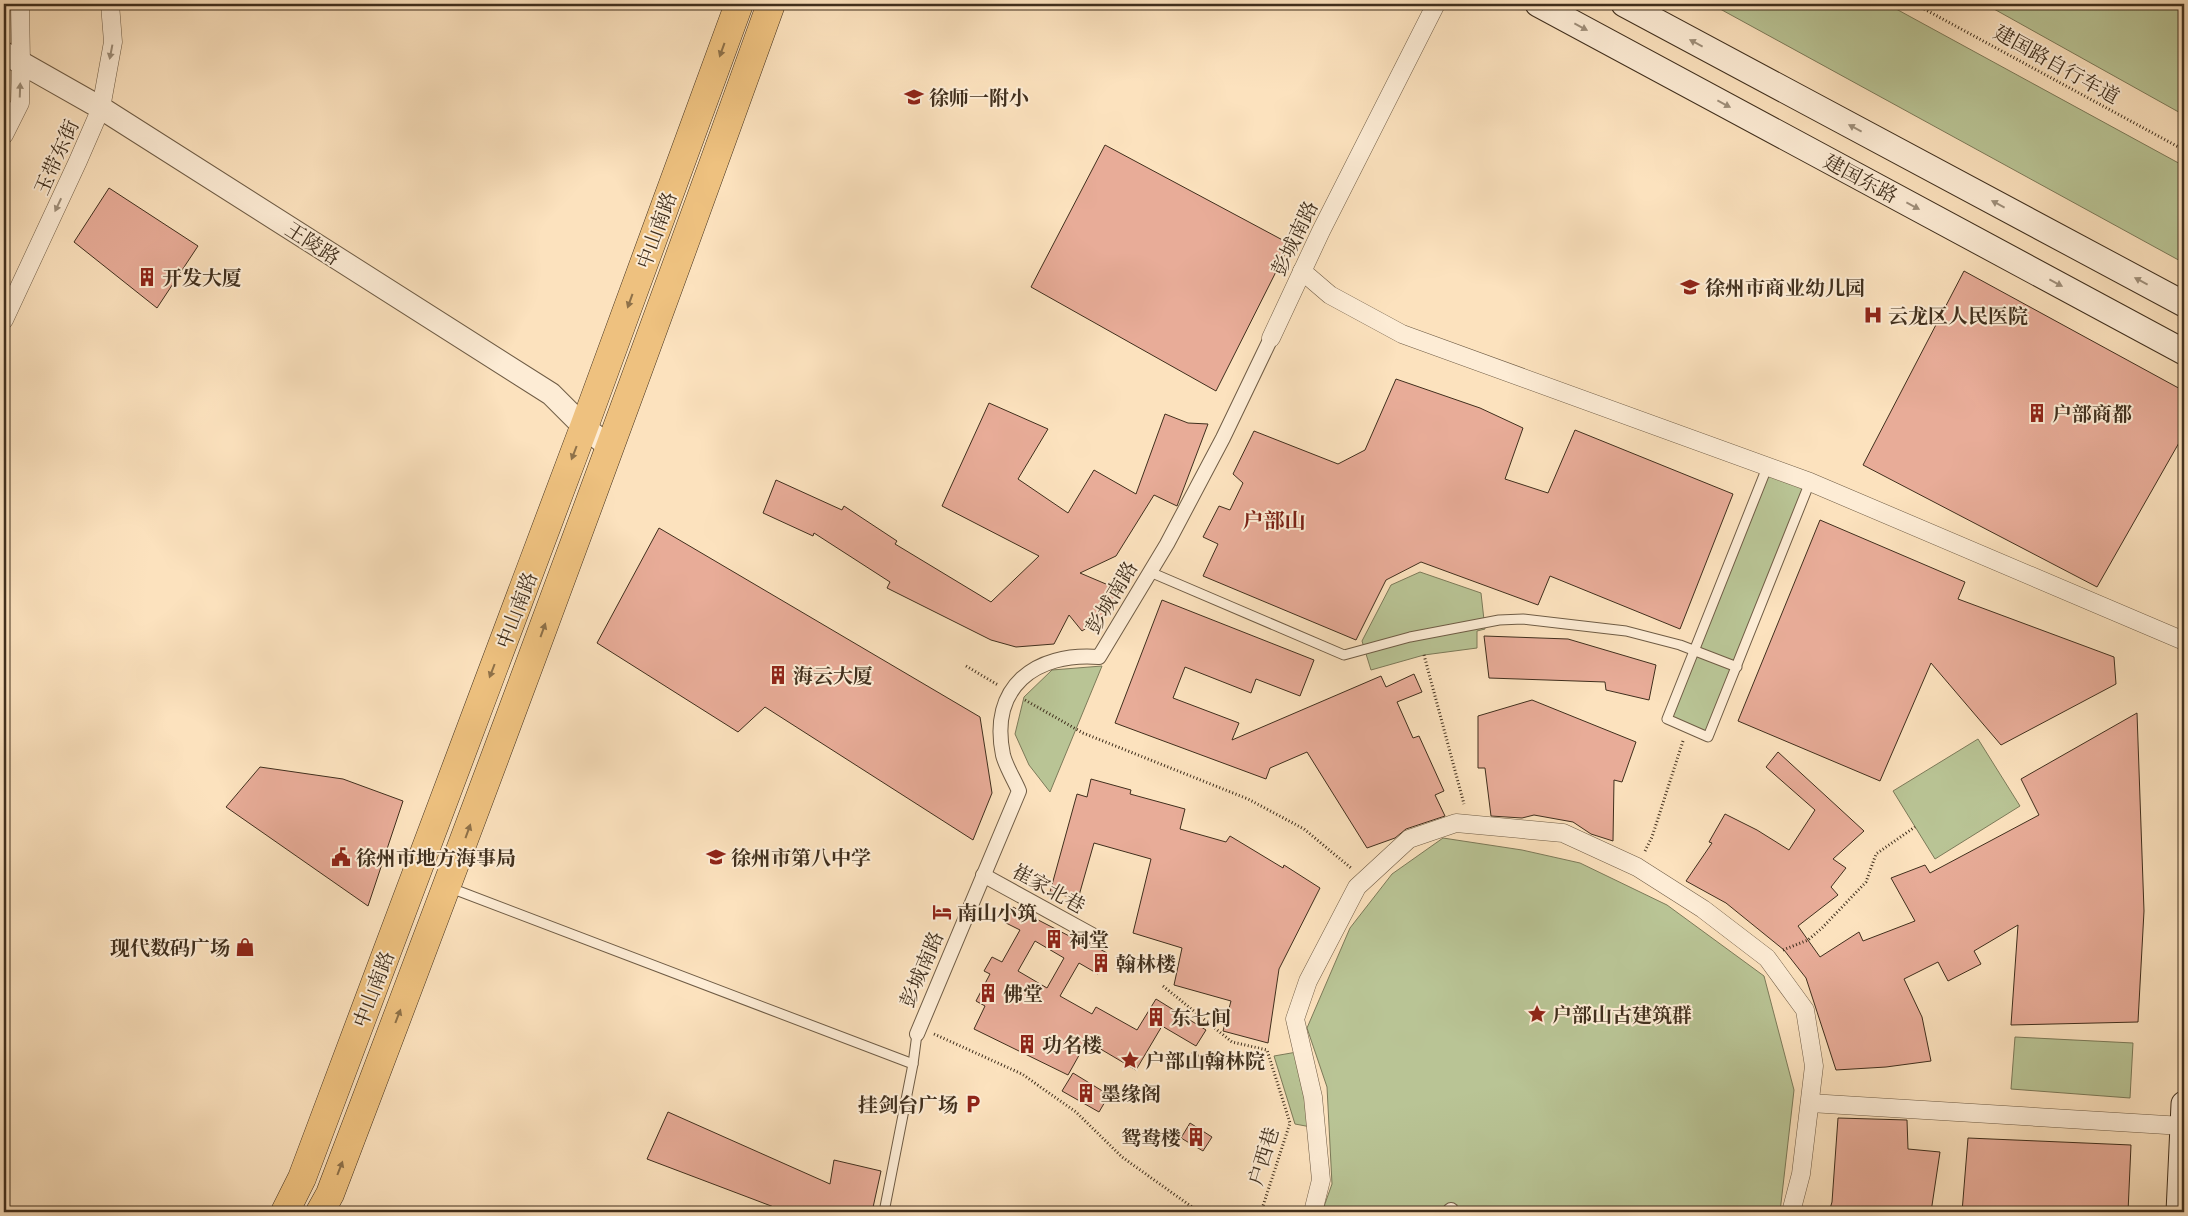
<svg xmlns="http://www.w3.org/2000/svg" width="2188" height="1216" viewBox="0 0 2188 1216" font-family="'Gentium Book Plus','Noto Serif SC',serif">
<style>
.green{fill:#b9c495;stroke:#7c7a59}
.building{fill:#e8ac98;stroke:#402f1d;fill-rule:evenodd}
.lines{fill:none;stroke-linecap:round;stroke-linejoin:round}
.service-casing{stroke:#6f5c45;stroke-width:11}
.pedestrian-casing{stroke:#6f5c45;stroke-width:16}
.minor-casing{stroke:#6f5c45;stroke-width:19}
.tertiary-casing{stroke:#6f5c45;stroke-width:24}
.secondary-casing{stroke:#402f1d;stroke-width:27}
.primary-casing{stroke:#402f1d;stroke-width:29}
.path{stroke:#402f1d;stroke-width:3;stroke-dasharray:1 2.5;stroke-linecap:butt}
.service{stroke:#fdecd5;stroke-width:9}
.pedestrian{stroke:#fdecd5;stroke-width:14}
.minor{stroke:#fdecd5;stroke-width:18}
.tertiary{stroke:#fdecd5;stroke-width:22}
.secondary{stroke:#fdecd5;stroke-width:25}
.primary{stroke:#eec17f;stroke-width:28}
.oneway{fill:#9e8e79}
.oneway2{fill:#8e7149}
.labels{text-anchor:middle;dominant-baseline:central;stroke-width:4;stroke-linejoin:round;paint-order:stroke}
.street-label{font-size:20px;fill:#402f1d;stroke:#fdecd5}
.poi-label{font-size:20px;font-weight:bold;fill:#402f1d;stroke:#fdecd5;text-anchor:start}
.neighbourhood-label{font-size:21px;font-weight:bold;fill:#7a1f14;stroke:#fdecd5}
</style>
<rect width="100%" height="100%" fill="#fce2be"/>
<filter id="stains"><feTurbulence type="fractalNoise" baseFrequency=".004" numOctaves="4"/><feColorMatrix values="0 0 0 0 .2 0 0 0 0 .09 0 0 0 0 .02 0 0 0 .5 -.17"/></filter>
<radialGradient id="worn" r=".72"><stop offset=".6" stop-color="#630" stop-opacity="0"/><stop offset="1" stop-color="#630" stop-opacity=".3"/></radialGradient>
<!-- green -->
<g class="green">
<polygon points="1711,4 1887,4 2184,166 2184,263"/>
<polygon points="1985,4 2184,4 2184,115"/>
<polygon points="1765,472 1807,490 1708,737 1667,719"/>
<polygon points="1420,572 1481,593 1485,629 1477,631 1477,648 1424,655 1371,670 1362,641 1391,585"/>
<polygon points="1102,666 1050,792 1029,765 1015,734 1024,697 1052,670"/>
<polygon points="1978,739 2020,806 1935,859 1893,791"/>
<polygon points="1443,838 1522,850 1580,863 1667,905 1764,976 1794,1090 1780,1212 1322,1212 1332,1184 1327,1087 1307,1028 1350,928 1392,874"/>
<polygon points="2015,1037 2133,1043 2130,1098 2011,1089"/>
<polygon points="1297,1052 1311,1127 1295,1124 1274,1056"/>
</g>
<!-- building -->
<g class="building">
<polygon points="1105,145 1290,244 1216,391 1031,287"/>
<polygon points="109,188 198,246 157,308 74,242"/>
<polygon points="1964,271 2184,391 2184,434 2097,587 1863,465"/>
<polygon points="1396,379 1480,408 1523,428 1505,479 1548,493 1575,430 1733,494 1680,629 1550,576 1538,605 1421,562 1386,580 1356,640 1203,576 1218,544 1203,537 1219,506 1230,510 1243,483 1233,474 1254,431 1338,464 1365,450"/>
<polygon points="989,403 1048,429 1018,479 1068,513 1094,470 1136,494 1165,414 1188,423 1208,424 1177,506 1154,495 1116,556 1080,573 1120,590 1106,615 1082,631 1069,615 1054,644 1016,647 991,640 887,588 890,582 814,533 813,536 763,513 776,480 842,510 844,506 897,541 895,544 991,602 1039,556 942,506"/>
<polygon points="1820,520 1965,582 1958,599 2114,657 2116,684 2001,745 1931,663 1880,781 1738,721"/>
<polygon points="659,528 980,717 992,793 973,840 765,707 738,732 597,643"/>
<polygon points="1162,600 1314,660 1300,696 1256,679 1251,693 1185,667 1173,698 1239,723 1232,740 1381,676 1386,687 1414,674 1422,692 1397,702 1413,738 1419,736 1444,791 1435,795 1445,816 1406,829 1395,838 1367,848 1307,752 1270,768 1266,779 1115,723"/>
<polygon points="1484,636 1568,639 1656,665 1649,700 1606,690 1605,682 1489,678"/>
<polygon points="1532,700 1636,742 1622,782 1614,780 1613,841 1591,834 1573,822 1534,815 1522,818 1491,816 1485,768 1478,768 1478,716"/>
<polygon points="2137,713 2144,911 2138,1022 2011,1025 2018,925 1974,951 1981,964 1948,981 1938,962 1904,979 1922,1017 1931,1061 1886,1067 1836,1070 1806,978 1784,950 1726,903 1686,881 1712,843 1709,842 1725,814 1757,830 1789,850 1815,810 1766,767 1778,752 1864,831 1833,859 1846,868 1831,887 1838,895 1798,926 1820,957 1859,932 1863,941 1915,921 1891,878 1925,865 1930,873 2039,815 2021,779"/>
<polygon points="260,767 343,779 403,801 368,906 226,807"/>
<polygon points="1091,779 1131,790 1130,794 1185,809 1180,829 1226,842 1230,836 1283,868 1284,865 1320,888 1279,969 1268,1043 1223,1031 1231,1001 1174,985 1182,948 1133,933 1151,859 1094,843 1078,899 1050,892 1077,794 1087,797"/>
<path d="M 1013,907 L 1075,939 L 1076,936 L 1107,953 L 1098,974 L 1079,963 L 1060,996 L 1092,1014 L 1096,1007 L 1137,1030 L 1156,999 L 1206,1030 L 1196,1046 L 1162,1026 L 1136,1070 L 1087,1041 L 1068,1075 L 974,1029 L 985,1006 L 976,1001 L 990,974 L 984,971 L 992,957 L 1002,962 L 1020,930 L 1006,923 ZM 1035,941 L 1064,958 L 1047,988 L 1018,971 Z"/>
<polygon points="1073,1073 1109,1095 1099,1112 1062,1091"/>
<polygon points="668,1112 830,1184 834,1160 881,1171 872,1212 787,1212 647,1159"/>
<polygon points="1838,1118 1907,1120 1908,1149 1940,1152 1931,1212 1829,1212 1832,1202"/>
<polygon points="1190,1123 1212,1137 1203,1151 1181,1138"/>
<polygon points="1968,1138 2131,1145 2128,1212 1962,1212"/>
</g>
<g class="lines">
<!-- service casing -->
<g class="service-casing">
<g id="service">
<polyline points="1768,465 1667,719 1708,737 1810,482"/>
<polyline points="1150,572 1344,655 1410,637 1499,620 1523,619 1626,631 1680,645 1737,667"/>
<polyline points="448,887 913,1064"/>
<polyline points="884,1212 913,1064 917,1034"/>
</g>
</g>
<!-- pedestrian casing -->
<g class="pedestrian-casing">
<g id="pedestrian">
<polyline points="983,875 1094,936"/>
<path d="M 917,1034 L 1019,791 C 1014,779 1006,767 1003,755 C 989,687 1035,652 1099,657 L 1167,544 L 1223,438 L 1271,338"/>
<polyline points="1449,1212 1451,1210"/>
</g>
</g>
<!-- minor casing -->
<g class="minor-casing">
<g id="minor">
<polyline points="4,135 20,103 21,63 20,4"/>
<polyline points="1302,271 1330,295 1402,334 1810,482 2184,641"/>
<polyline points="4,320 78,161 101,108 113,42 110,4"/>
<polyline points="1271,338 1321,231 1436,4"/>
<polyline points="1810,1103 2183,1126"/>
<polyline points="1313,1212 1321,1180 1313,1097 1295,1019 1308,981 1357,887 1409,839 1456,823 1563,833 1637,867 1703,909 1767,958 1805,1010 1814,1066 1801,1174 1791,1212"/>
</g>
</g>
<!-- tertiary casing -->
<g class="tertiary-casing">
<polyline id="tertiary" points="4,53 101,108 551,394 584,427 611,448"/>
</g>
<!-- secondary casing -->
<g class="secondary-casing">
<g id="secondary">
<polyline points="1538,4 2184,352"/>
<polyline points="1624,4 2184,304"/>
<polyline points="2179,1212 2184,1104"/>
</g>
</g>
<!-- primary casing -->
<g class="primary-casing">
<g id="primary">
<polyline points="285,1212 302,1178 584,427 739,4"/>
<path d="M 320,1212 L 330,1194 C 481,798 628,402 771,4"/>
</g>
</g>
<!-- path -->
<g class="path">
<polyline points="1915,4 2184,150"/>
<polyline points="1424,655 1464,804"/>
<polyline points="966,666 998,685"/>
<polyline points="1025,700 1083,733 1248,799 1304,829 1351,868"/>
<polyline points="1645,851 1652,837 1683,741"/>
<polyline points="1783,950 1808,940 1822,928 1866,882 1876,854 1915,827"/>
<polyline points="1163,986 1232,1042 1267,1050 1290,1123 1261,1212"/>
<polyline points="934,1034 1022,1074 1076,1112 1122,1157 1199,1212"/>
<polyline points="1192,1052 1204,1059"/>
</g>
<!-- service -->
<use href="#service" class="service"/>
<!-- pedestrian -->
<use href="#pedestrian" class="pedestrian"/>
<!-- minor -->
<use href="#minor" class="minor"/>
<!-- tertiary -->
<use href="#tertiary" class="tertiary"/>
<!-- secondary -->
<use href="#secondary" class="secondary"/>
<!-- primary -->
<use href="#primary" class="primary"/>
</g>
<!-- one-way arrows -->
<defs><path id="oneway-solid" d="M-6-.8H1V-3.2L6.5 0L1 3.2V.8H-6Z" transform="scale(1.25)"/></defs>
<g class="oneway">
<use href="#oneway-solid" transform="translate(1581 27) rotate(28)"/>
<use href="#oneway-solid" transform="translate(1696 43) rotate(-152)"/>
<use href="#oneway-solid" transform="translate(111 52) rotate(101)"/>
<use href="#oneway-solid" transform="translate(20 90) rotate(-88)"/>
<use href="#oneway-solid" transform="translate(1724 104) rotate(28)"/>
<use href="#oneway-solid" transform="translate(1855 128) rotate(-152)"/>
<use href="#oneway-solid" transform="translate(1998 204) rotate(-152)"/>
<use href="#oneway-solid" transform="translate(58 205) rotate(115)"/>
<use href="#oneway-solid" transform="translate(1913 206) rotate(28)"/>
<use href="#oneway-solid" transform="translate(2141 281) rotate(-152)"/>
<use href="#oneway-solid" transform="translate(2056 283) rotate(28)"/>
</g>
<g class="oneway2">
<use href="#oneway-solid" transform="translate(722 50) rotate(110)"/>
<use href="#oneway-solid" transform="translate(630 301) rotate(110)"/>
<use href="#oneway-solid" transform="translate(574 453) rotate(111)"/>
<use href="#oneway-solid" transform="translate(543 630) rotate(-70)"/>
<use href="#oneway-solid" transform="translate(492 671) rotate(111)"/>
<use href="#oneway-solid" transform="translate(468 831) rotate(-70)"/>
<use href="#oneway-solid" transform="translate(398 1016) rotate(-69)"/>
<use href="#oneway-solid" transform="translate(340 1168) rotate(-69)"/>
</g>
<!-- icons -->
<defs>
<g id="school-bare" transform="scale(1.5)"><path d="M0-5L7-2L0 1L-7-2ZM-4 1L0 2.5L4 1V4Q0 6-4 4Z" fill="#8f2418" stroke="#fdecd5" stroke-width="2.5" paint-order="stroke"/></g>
<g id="building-bare" transform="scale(1.5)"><path d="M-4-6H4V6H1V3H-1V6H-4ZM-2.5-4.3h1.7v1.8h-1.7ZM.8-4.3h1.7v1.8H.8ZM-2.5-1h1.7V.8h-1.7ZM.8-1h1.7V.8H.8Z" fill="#8f2418" stroke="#fdecd5" stroke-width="2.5" paint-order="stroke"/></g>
<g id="hospital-bare" transform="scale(1.5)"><path d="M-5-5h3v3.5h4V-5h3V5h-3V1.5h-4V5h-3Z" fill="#8f2418" stroke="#fdecd5" stroke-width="2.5" paint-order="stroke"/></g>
<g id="civic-bare" transform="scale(1.5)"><path d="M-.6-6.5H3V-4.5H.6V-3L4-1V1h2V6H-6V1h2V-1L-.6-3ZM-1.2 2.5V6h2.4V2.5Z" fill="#8f2418" stroke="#fdecd5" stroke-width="2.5" paint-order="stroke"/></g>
<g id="hotel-bare" transform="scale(1.5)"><path d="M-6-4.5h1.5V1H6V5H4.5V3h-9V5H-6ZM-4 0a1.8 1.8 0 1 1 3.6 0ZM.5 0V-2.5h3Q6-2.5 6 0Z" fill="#8f2418" stroke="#fdecd5" stroke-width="2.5" paint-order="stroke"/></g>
<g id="shop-bare" transform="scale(1.5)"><path d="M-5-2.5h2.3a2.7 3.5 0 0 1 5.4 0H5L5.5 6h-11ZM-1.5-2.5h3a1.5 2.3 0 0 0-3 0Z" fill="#8f2418" stroke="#fdecd5" stroke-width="2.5" paint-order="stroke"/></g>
<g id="sight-bare" transform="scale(1.5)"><path d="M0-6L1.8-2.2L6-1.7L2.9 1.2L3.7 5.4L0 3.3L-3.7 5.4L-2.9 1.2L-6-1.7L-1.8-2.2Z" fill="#8f2418" stroke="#fdecd5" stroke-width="2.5" paint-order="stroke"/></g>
<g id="parking-bare" transform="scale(1.5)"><path d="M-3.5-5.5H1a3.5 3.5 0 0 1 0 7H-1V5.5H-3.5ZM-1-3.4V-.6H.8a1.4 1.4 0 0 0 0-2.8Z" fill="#8f2418" stroke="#fdecd5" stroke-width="2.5" paint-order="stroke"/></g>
</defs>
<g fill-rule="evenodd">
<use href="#school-bare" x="914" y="97"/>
<use href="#building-bare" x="147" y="277"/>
<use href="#school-bare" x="1690" y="287"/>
<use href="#hospital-bare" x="1873" y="315"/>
<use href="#building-bare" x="2037" y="413"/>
<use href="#building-bare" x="778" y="675"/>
<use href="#civic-bare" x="341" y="857"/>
<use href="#school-bare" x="716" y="857"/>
<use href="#hotel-bare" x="942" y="912"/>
<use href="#building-bare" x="1054" y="939"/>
<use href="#shop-bare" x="245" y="947"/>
<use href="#building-bare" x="1101" y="963"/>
<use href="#building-bare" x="988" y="993"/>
<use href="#sight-bare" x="1537" y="1014"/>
<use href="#building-bare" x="1156" y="1017"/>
<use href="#building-bare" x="1027" y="1044"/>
<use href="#sight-bare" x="1130" y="1060"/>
<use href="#building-bare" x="1086" y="1093"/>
<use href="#parking-bare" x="973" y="1104"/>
<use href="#building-bare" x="1196" y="1137"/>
</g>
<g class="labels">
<!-- street labels -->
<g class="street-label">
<text transform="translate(2057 64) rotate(29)">建国路自行车道</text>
<text transform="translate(56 157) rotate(-66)">玉带东街</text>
<text transform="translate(1861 178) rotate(28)">建国东路</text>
<text transform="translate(656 230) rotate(-70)">中山南路</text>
<text transform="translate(1294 238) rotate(-64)">彭城南路</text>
<text transform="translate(313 243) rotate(33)">王陵路</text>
<text transform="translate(1111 597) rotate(-59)">彭城南路</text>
<text transform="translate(516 610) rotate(-69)">中山南路</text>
<text transform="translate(1049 888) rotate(29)">崔家北巷</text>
<text transform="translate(921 969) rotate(-67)">彭城南路</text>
<text transform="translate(373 989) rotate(-69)">中山南路</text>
<text transform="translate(1263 1156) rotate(-73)">户西巷</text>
</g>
<!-- poi labels -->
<g class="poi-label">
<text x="929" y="97">徐师一附小</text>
<text x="162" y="277">开发大厦</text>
<text x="1705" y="287">徐州市商业幼儿园</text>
<text x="1888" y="315">云龙区人民医院</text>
<text x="2052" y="413">户部商都</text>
<text x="793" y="675">海云大厦</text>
<text x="356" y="857">徐州市地方海事局</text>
<text x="731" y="857">徐州市第八中学</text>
<text x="957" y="912">南山小筑</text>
<text x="1069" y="939">祠堂</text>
<text x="230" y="947" text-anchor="end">现代数码广场</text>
<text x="1116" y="963">翰林楼</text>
<text x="1003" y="993">佛堂</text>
<text x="1552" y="1014">户部山古建筑群</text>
<text x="1171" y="1017">东七间</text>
<text x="1042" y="1044">功名楼</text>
<text x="1145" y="1060">户部山翰林院</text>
<text x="1101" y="1093">墨缘阁</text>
<text x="958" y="1104" text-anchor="end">挂剑台广场</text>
<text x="1181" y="1137" text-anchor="end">鸳鸯楼</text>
</g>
<!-- neighbourhood labels -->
<g class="neighbourhood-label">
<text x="1274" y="520">户部山</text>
</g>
</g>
<!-- margin -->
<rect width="2188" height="1216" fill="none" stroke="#fce2be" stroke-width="20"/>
<rect x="5" y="5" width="2178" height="1206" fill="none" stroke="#402f1d" stroke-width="2.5"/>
<rect x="10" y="10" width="2168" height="1196" fill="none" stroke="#402f1d"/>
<rect width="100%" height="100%" filter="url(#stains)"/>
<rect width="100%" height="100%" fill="url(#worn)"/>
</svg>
